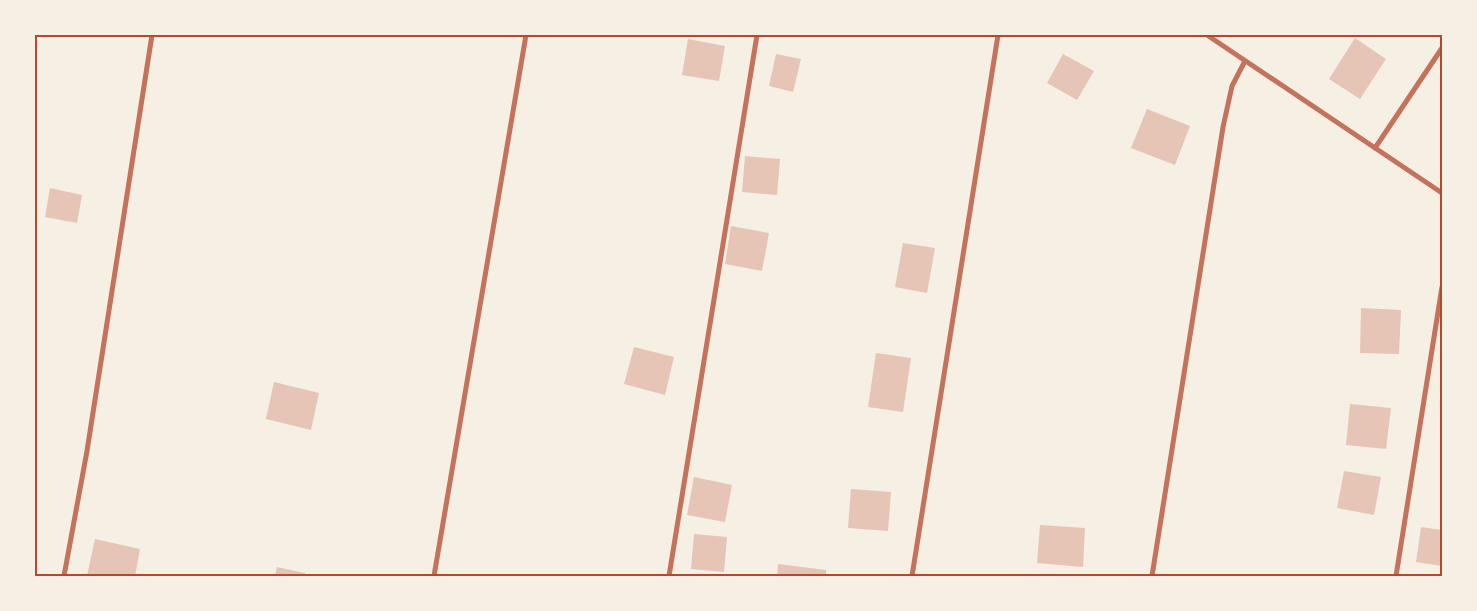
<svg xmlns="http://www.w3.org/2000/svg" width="1477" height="611" viewBox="0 0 1477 611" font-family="'IBM Plex Sans',sans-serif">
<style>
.building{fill:#e6c5b7}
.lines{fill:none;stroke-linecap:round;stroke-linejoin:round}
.minor{stroke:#c5725c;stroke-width:5}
.neatline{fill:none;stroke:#b5482f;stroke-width:2}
</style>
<rect width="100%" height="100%" fill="#f6efe4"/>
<!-- building -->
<g class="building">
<polygon points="1355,38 1386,59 1360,99 1329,79"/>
<polygon points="688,39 725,46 719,81 682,75"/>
<polygon points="776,54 801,59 793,92 769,86"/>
<polygon points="1063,54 1094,71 1077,100 1047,83"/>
<polygon points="1147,109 1190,126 1175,165 1131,148"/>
<polygon points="745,156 780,159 777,195 742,192"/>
<polygon points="50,188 82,195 77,223 45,217"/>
<polygon points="731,226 769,233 762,271 725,264"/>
<polygon points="903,243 935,248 927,293 895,287"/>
<polygon points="1361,308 1401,310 1399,354 1360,353"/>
<polygon points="634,347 674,357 665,395 624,384"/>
<polygon points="876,353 911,358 903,412 868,407"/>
<polygon points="274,382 319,393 311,430 266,419"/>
<polygon points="1350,404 1391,408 1386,449 1346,445"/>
<polygon points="1344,471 1381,477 1374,515 1337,508"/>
<polygon points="694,477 732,485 725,522 687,515"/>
<polygon points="851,489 891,492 888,531 848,528"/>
<polygon points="1040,525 1085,528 1083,567 1037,563"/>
<polygon points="1421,527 1442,530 1442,566 1416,562"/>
<polygon points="694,534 727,537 724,572 691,569"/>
<polygon points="95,539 140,549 135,576 87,576"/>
<polygon points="778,564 826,570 826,576 777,576"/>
<polygon points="277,567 305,573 305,576 275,576"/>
</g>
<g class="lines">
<!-- minor -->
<g class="minor">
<polyline points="1207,35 1442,193"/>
<polyline points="1375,148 1442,48"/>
<polyline points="64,576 87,451 152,35"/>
<polyline points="434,576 526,35"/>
<polyline points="669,576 757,35"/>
<polyline points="912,576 998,35"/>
<polyline points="1152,576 1223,127 1232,86 1245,61"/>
<polyline points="1396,576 1442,287"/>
</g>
</g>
<!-- border -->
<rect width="1477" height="611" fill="none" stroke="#f6efe4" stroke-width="72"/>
<rect x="36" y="36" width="1405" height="539" class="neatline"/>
</svg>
